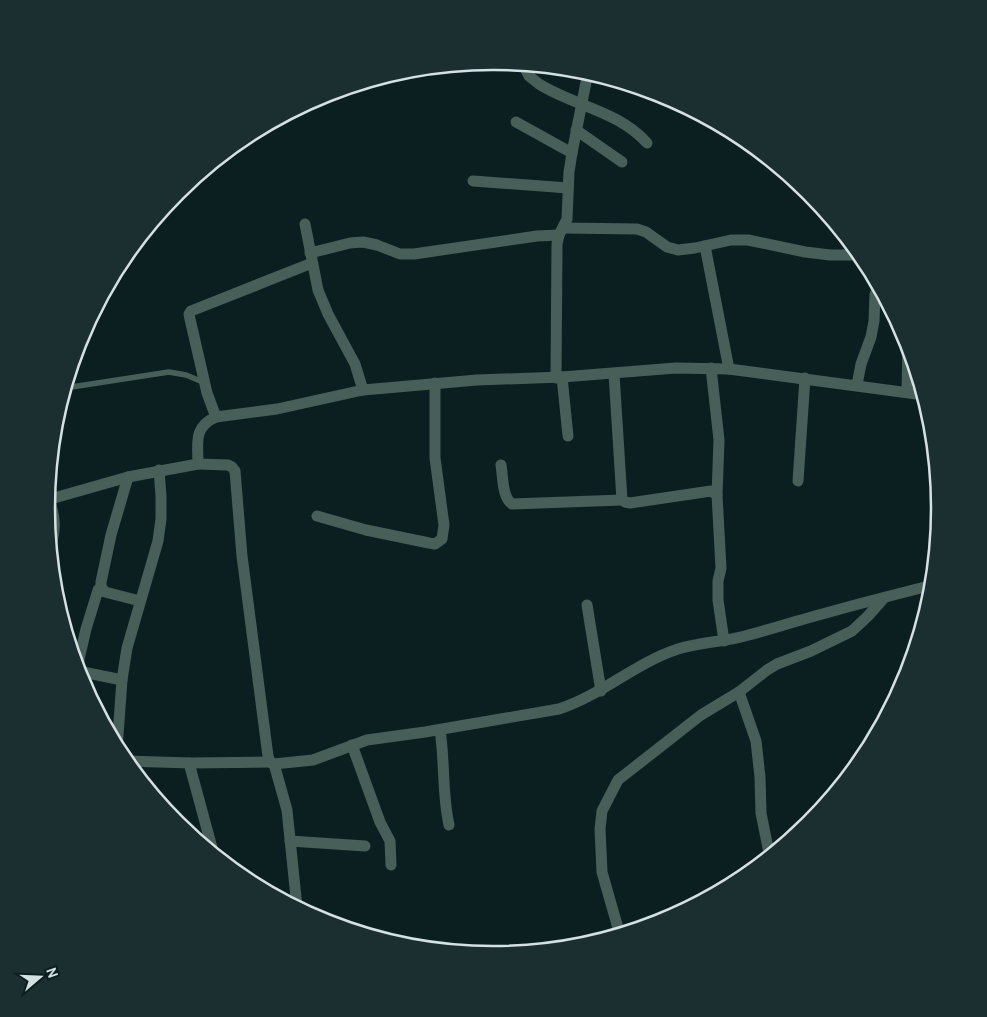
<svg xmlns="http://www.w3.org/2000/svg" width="987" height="1017" viewBox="0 0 987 1017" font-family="'PT Sans',sans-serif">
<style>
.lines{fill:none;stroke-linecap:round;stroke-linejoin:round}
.service{stroke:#485f59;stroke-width:5.5}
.minor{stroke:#485f59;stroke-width:11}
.rim{fill:none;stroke:#d4e0e2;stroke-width:2.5}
</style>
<rect width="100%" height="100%" fill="#0b1f21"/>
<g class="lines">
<!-- service -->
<polyline class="service" points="65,388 169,372 186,375 205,383"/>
<!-- minor -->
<g class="minor">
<path d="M 523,64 L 529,76 L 539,84 C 574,106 619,111 647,143"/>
<polyline points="516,122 572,153"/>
<polyline points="576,130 622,162"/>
<polyline points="473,181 568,188"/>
<polyline points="305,224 318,290 328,314 355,364 363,390"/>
<polyline points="563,228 637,229 646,232 667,247 678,250 695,248 731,240 748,240 805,252 830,255 862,255"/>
<polyline points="705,246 729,369"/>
<polyline points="310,253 350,243 363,242 377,245 400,254 414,254 537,236 559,235"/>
<polyline points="711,368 719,440 717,495"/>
<polyline points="614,374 622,500 625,502 630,503 711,491 717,495 721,568 718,581 718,600 724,641"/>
<polyline points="562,377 568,436"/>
<polyline points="556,378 557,244 559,235 567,219 569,172 572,153 588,72"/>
<polyline points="857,385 861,364 871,337 874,321 875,294"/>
<polyline points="907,392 908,340"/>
<polyline points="216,417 207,393 190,319 189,314 191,311 312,263"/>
<path d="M 198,464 L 228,465 L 232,467 L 235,471 L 242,556 L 268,756 L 270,762 L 274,764 L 313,760 L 367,740 L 425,732 L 559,709 C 602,695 635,663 678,649 C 700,642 723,642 745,636 C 772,629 799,620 826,613 C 861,603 897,594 933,585"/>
<path d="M 501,465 C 503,476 502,497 512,504 L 622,500"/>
<polyline points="128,477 111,535 101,582 101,587 105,592 140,601"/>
<polyline points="798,481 805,378"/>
<path d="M 49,499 C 56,519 56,529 50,549"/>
<path d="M 47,500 L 128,477 L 198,464 C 198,443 193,427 216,417 L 277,409 L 363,390 L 477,380 L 562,377 L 676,368 L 729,369 L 924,395"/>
<polyline points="317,516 366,530 429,543 435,544 442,539 444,525 435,458 435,383"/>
<polyline points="587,605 601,691"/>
<polyline points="77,668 86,629 98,590 101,587"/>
<polyline points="78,671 122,680"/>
<polyline points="739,692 756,741 760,777 761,813 770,858"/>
<path d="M 440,730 C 445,761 442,794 449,825"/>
<polyline points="352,745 380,822 390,841 391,865"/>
<polyline points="117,749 122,680 127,648 158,541 161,519 161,496 159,470"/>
<polyline points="125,761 191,763 270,762"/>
<polyline points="189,763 214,855"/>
<polyline points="274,764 287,810 297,907"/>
<polyline points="290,841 365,846"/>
<polyline points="620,935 602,872 600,829 602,811 618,780 701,715 739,692 767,670 777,664 811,651 852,631 868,616 884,598"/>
</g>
</g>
<!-- crop -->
<path d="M0 0H987V1017H0ZM55 508a438 438 0 1 1 876 0a438 438 0 1 1-876 0Z" fill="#1b2e30" fill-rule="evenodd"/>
<path class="rim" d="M55 508a438 438 0 1 1 876 0a438 438 0 1 1-876 0Z"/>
<!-- north arrow -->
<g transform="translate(40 977) rotate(71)" stroke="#0b1f21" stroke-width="4" paint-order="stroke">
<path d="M0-4L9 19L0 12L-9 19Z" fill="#d4e0e2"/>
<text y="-8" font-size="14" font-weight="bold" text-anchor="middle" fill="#d4e0e2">N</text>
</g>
</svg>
